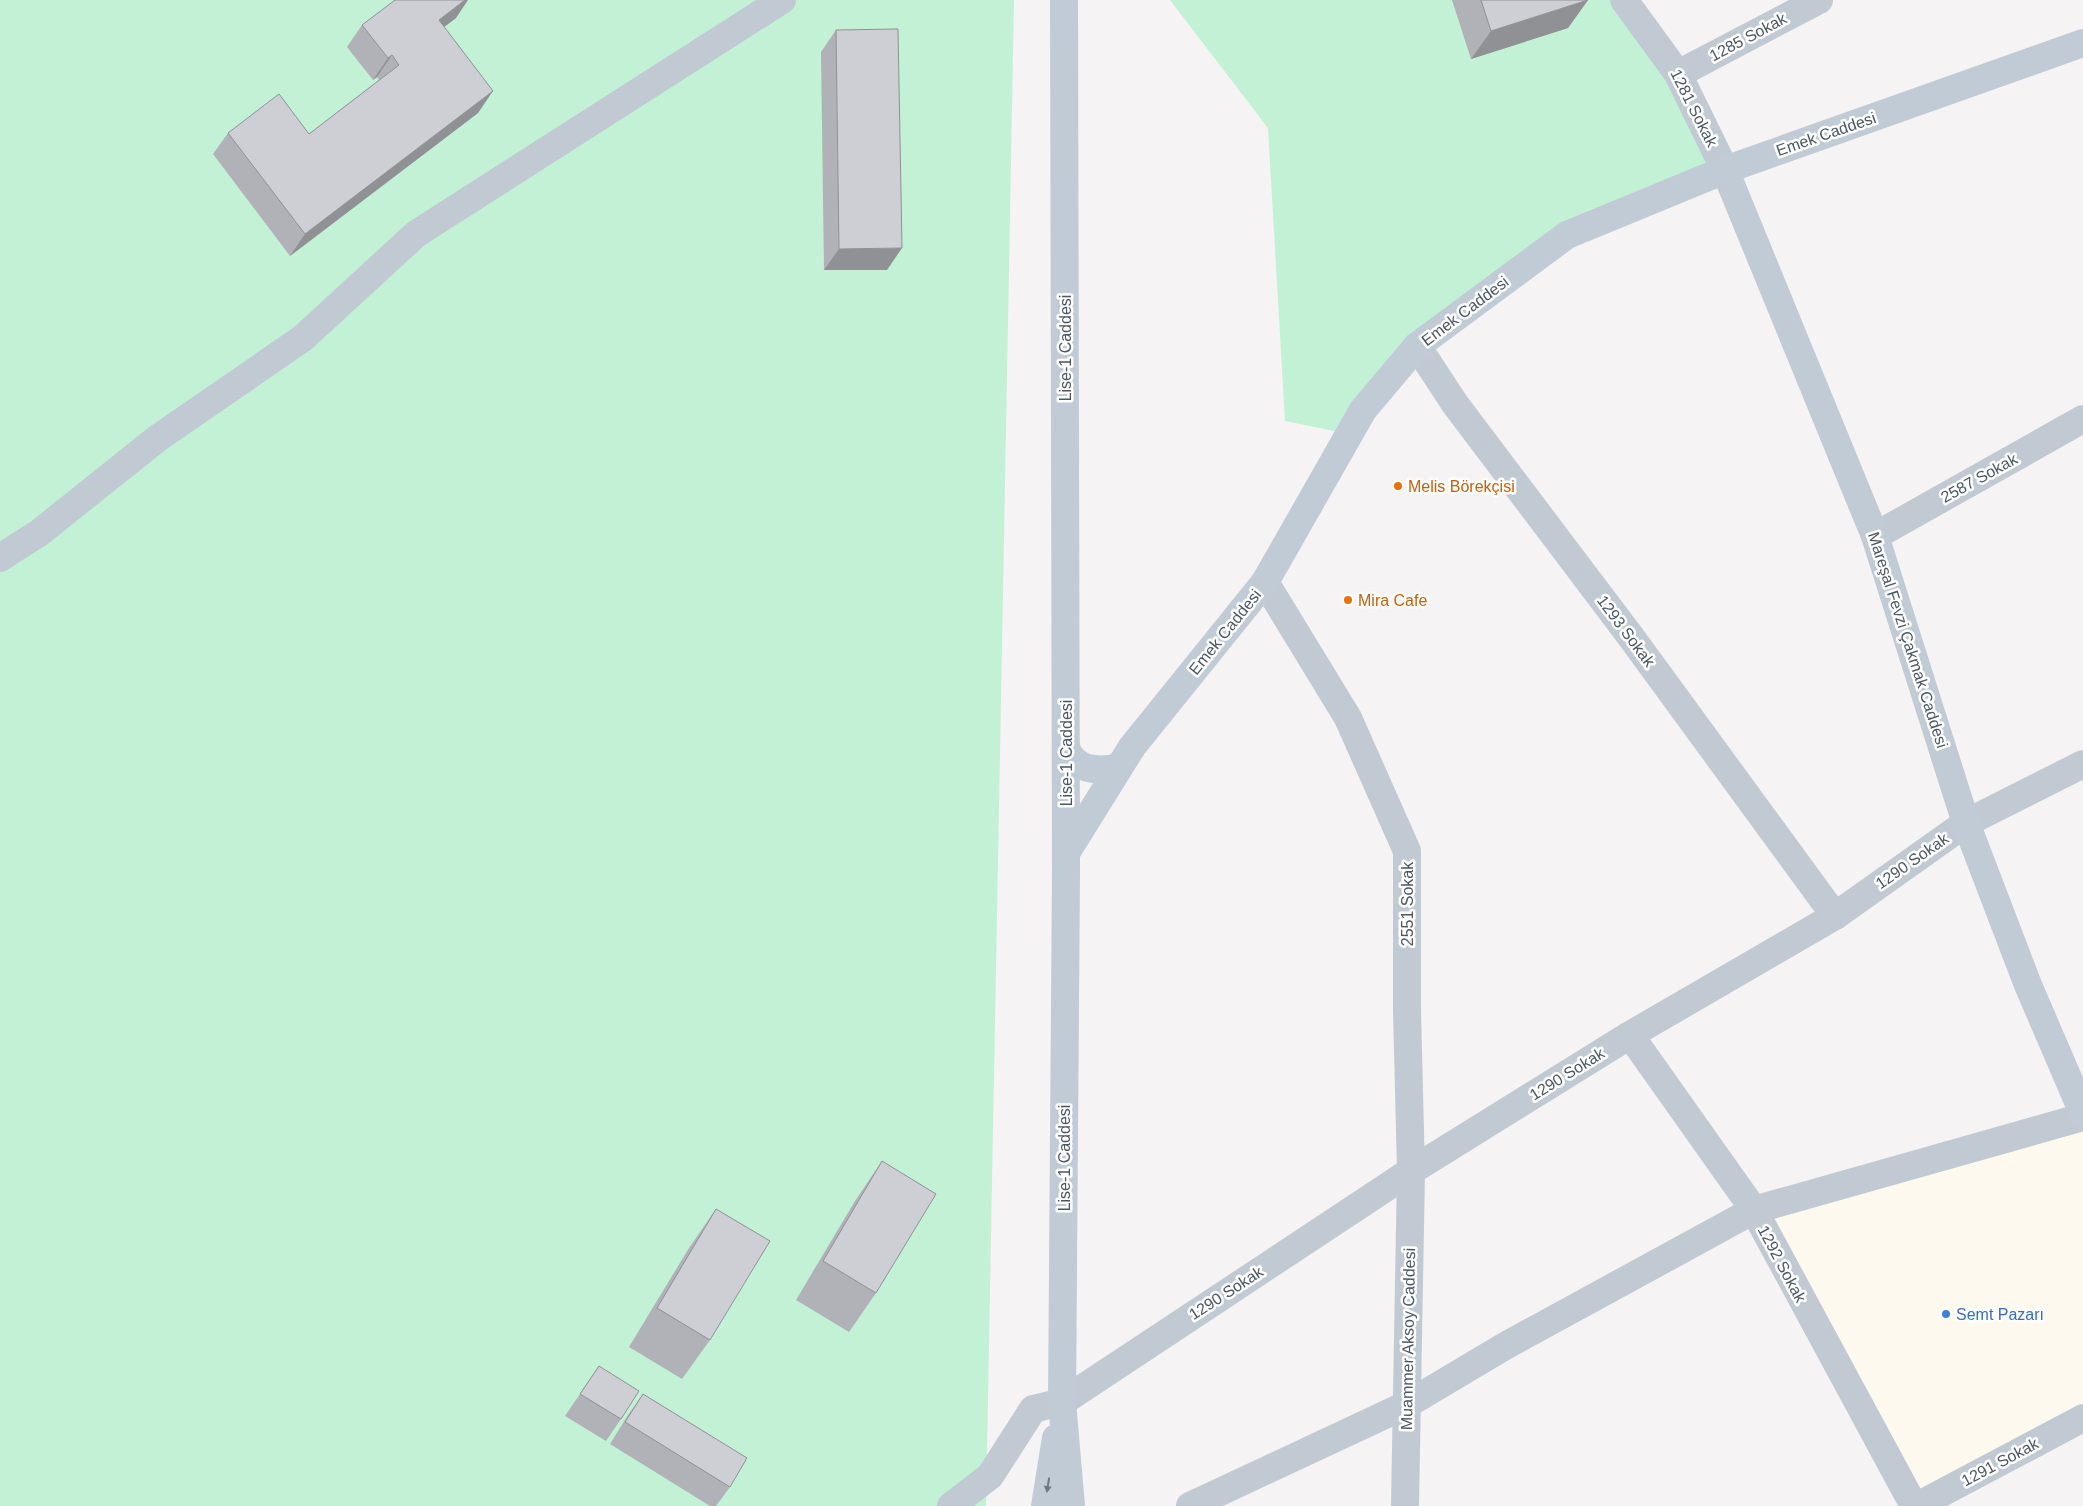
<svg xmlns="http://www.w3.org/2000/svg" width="2083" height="1506" viewBox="0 0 2083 1506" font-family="Arial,sans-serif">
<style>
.commercial{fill:#fdf9ef}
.green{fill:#c3f1d5}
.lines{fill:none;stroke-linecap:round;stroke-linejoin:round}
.street{stroke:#c1cad2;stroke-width:28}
.secondary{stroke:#c1cbd6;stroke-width:28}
.wall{fill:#b0b2b7}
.shaded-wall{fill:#909195}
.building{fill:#cdcfd5;stroke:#909195}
.oneway{fill:#6e7984}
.food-dot{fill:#e8710a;stroke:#fff;stroke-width:2}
.shop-dot{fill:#3f7fe0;stroke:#fff;stroke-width:2}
.labels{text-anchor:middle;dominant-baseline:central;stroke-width:5;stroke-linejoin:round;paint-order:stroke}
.street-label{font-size:16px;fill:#4a5661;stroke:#fff}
.food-label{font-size:16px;fill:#c56008;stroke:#fff;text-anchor:start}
.shop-label{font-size:16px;fill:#366cbe;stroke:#fff;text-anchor:start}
</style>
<rect width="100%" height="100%" fill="#f5f3f3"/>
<!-- commercial -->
<polygon class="commercial" points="2083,1117 2083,1418 1917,1506 1754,1210"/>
<!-- green -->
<g class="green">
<polygon points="0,0 1014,0 986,1506 0,1506"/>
<polygon points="1170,0 1624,0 1725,170 1567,235 1417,346 1349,434 1285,421 1268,128"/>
</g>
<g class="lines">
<!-- street -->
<g class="street">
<polyline points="1624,0 1678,74 1725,170"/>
<polyline points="1678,74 1819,0"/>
<polyline points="1417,346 1455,404 1631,637 1835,916"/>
<polyline points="1875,536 2083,419"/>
<polyline points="0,558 39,533 158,438 303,338 416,234 782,0"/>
<polyline points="1265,582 1348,718 1407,851 1407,1010 1411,1171 1405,1506"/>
<polyline points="1630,1035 1754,1210 1914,1506"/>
<polyline points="951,1506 990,1476 1033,1409 1062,1402 1411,1171 1630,1035 1835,916 1966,823 2083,764"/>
<polyline points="1190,1506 1406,1405 1505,1346 1754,1210 2083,1117"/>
<polyline points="1917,1506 2083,1418"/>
</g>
<!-- secondary -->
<g class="secondary">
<polyline points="1064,0 1066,872 1062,1402 1071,1506"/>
<polyline points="1725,170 1875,536 1966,823 2028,985 2083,1113"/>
<path d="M 1066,747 C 1073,771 1099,772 1119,767"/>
<polyline points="1066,853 1132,747 1265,582 1363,410 1417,346 1567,235 1725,170 2083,43"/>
<polyline points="1045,1506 1056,1438"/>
</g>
</g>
<!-- wall -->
<g class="wall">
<polygon points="1452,0 1588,0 1568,28 1471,59"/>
<polygon points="456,18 444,27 478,113 290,256 213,154 228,133 309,134 379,80 377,77 373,80 347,47 362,25"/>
<polygon points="836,30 887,270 824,270 821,52"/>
<polygon points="882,1161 876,1293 849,1332 796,1300 855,1201"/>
<polygon points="716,1209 710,1340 682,1379 629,1347 689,1248"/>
<polygon points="599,1366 621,1419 606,1441 565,1416"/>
<polygon points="643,1394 730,1487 716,1506 710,1506 610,1444 628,1415"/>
</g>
<!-- shaded-wall -->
<g class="shaded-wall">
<polygon points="465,0 468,0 456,18 424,42 439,20"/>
<polygon points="1588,0 1568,28 1471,59 1491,31"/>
<polygon points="392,55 377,77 373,80 388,58"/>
<polygon points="493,91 478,113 290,256 305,234"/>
<polygon points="902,248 887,270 824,270 839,249"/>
</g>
<!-- building -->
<g class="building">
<polygon points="395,0 465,0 439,20 493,91 305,234 228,133 279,94 309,134 399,65 392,55 388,58 362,25"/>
<polygon points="1481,0 1588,0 1491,31"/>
<polygon points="898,29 902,248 839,249 836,30"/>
<polygon points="882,1161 936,1194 876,1293 823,1261"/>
<polygon points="716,1209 770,1241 710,1340 657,1308"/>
<polygon points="599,1366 639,1391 621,1419 580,1394"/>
<polygon points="643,1394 747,1458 730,1487 625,1422"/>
</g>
<!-- one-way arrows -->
<defs><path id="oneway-solid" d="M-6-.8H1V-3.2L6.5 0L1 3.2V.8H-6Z" transform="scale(1.25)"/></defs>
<use class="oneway" href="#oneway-solid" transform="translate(1048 1485) rotate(99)"/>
<!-- markers -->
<g class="food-dot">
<circle cx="1398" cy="486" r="5"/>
<circle cx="1348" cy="600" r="5"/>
</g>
<circle class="shop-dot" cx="1946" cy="1314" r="5"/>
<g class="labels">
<!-- street labels -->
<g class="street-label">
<text transform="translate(1748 37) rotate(-28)">1285 Sokak</text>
<text transform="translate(1694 108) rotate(63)">1281 Sokak</text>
<text transform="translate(1826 134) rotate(-19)">Emek Caddesi</text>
<text transform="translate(1465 311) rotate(-37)">Emek Caddesi</text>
<text transform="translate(1065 348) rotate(-90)">Lise-1 Caddesi</text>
<text transform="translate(1979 478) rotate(-29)">2587 Sokak</text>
<text transform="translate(1626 631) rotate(53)">1293 Sokak</text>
<text transform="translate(1225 632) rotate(-51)">Emek Caddesi</text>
<text transform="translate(1908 640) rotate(72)">Mareşal Fevzi Çakmak Caddesi</text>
<text transform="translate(1066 753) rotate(-90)">Lise-1 Caddesi</text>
<text transform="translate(1912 861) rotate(-35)">1290 Sokak</text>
<text transform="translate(1407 904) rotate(-90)">2551 Sokak</text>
<text transform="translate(1567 1074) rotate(-32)">1290 Sokak</text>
<text transform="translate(1064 1158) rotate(-90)">Lise-1 Caddesi</text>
<text transform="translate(1782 1264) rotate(62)">1292 Sokak</text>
<text transform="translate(1226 1293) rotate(-33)">1290 Sokak</text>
<text transform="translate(1408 1339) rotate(-89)">Muammer Aksoy Caddesi</text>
<text transform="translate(2000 1462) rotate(-28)">1291 Sokak</text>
</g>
<!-- food labels -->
<g class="food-label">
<text x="1408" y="486">Melis Börekçisi</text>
<text x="1358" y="600">Mira Cafe</text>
</g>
<!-- shop labels -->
<g class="shop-label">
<text x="1956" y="1314">Semt Pazarı</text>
</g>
</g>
</svg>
